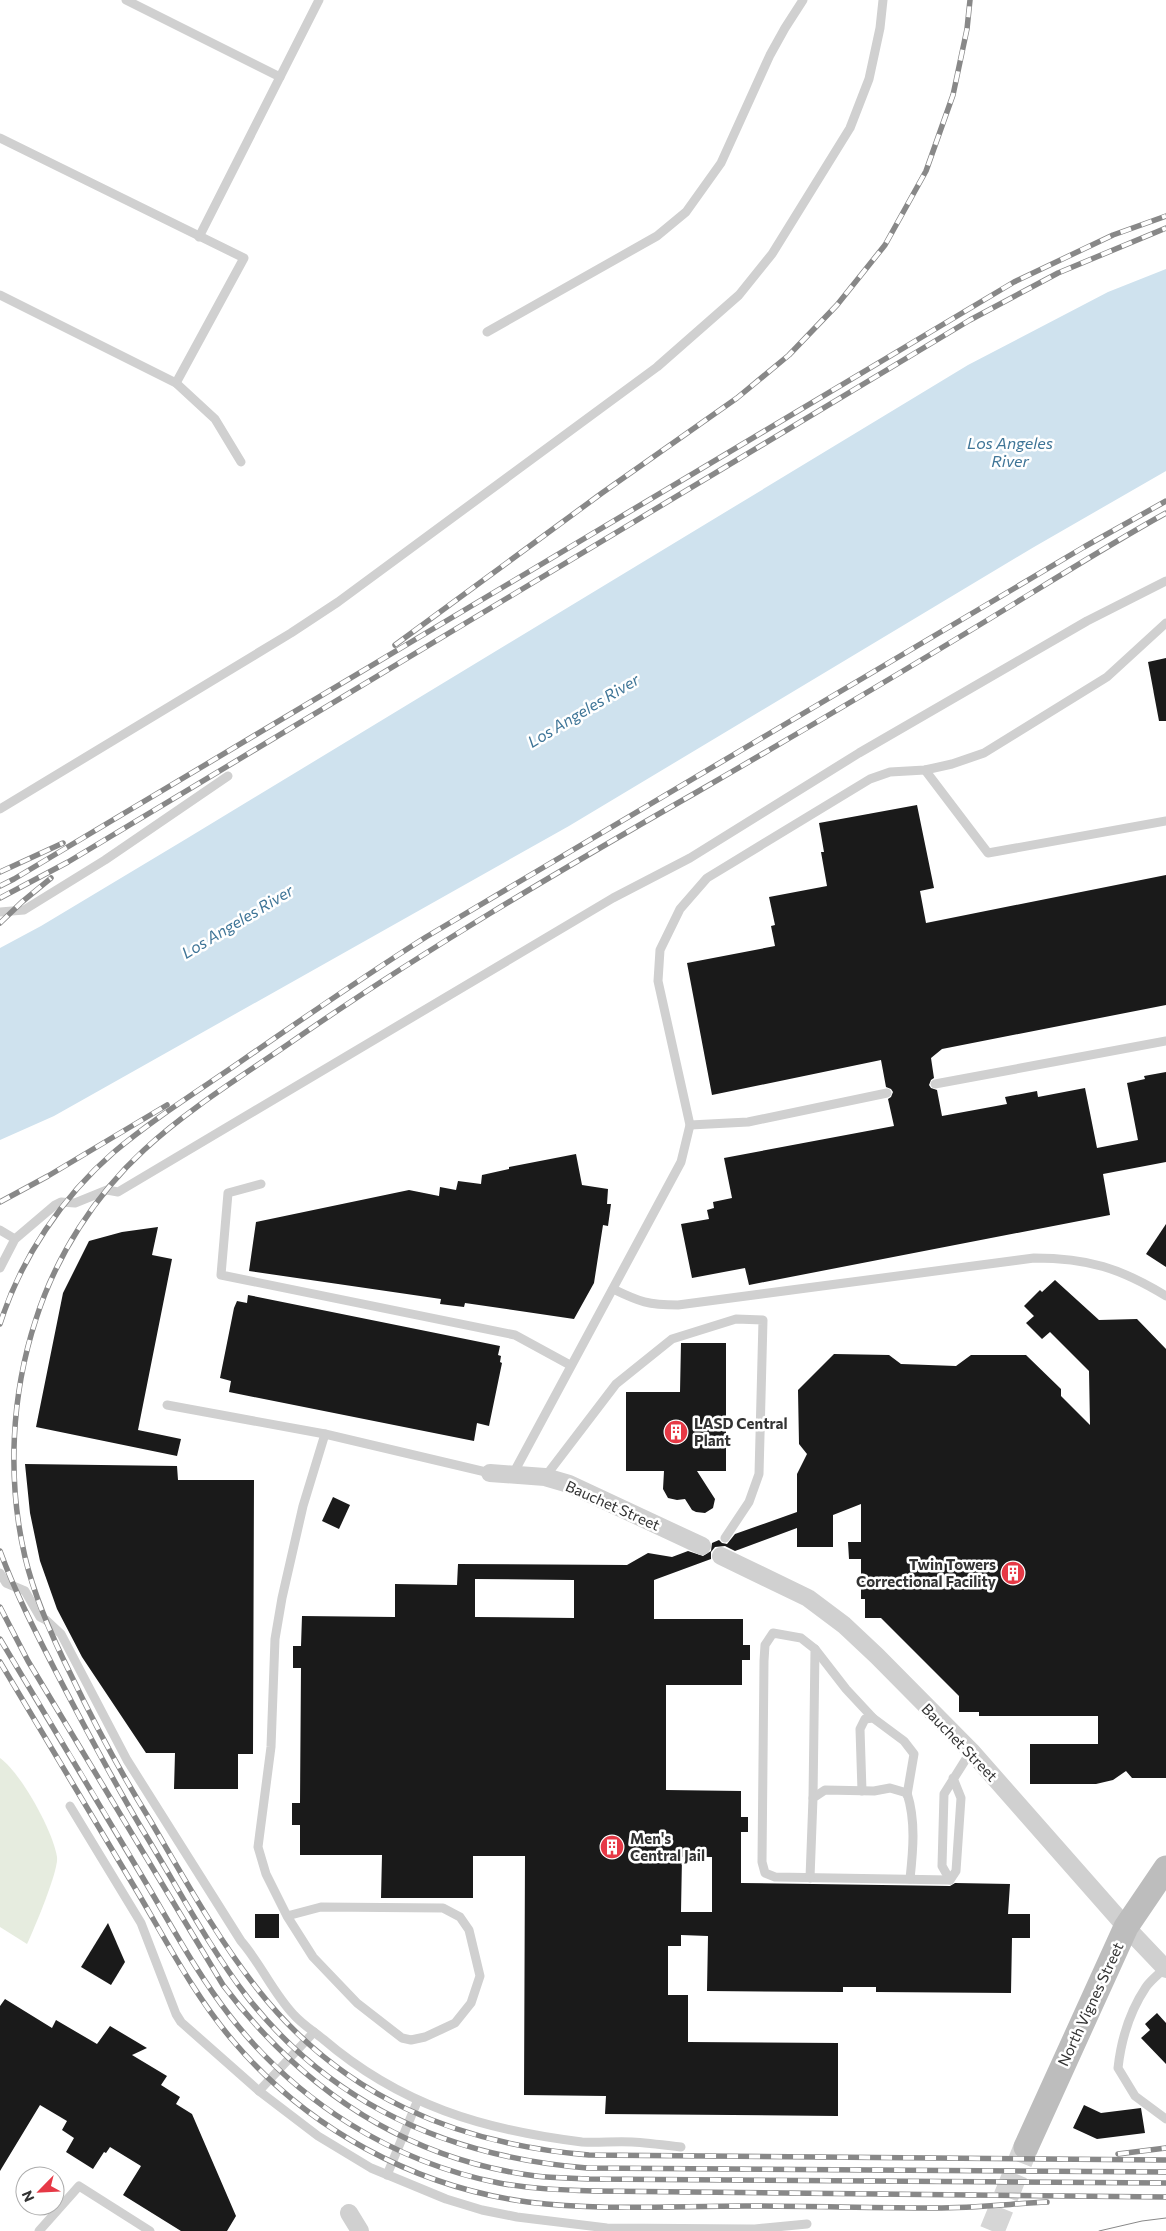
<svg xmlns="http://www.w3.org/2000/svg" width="1166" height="2231" viewBox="0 0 1166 2231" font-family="Commissioner,sans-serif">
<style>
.green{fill:#e6ecdf}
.water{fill:#cfe2ee}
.building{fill:#1a1a1a;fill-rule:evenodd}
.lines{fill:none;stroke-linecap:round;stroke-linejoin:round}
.secondary-tunnel{stroke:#d6d6d6;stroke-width:25;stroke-dasharray:25 12;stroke-linecap:butt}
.lane{stroke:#d0d0d0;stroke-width:9}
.street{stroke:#d0d0d0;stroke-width:18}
.secondary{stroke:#bdbdbd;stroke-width:25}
.tram{stroke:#888;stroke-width:1}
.rail-casing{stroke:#888;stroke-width:5.5}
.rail{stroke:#fff;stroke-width:4;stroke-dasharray:11;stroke-linecap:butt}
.labels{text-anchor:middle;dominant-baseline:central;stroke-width:5;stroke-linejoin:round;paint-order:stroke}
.poi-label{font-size:15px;font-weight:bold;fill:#333;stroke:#fff;text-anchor:start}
.street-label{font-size:15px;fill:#333;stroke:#fff}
.water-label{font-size:16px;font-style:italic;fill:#3f7597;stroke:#fff}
</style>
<rect width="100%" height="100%" fill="#fff"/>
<!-- green -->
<path class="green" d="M 0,1758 C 21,1773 53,1831 57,1857 C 59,1870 34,1929 27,1944 L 0,1927 Z"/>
<!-- water -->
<polygon class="water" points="1166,269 1166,471 1034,547 569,826 54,1116 0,1140 0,948 41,926 186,839 968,365 1108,292"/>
<!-- building -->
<g class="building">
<polygon points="1166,658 1166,721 1159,721 1148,662"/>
<polygon points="917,805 934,888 920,891 926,923 1166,875 1166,1005 942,1049 931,1058 934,1078 931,1080 929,1085 931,1088 937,1090 942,1116 1007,1104 1005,1097 1037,1091 1038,1097 1085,1088 1097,1148 1138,1140 1127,1083 1145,1079 1144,1076 1166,1072 1166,1162 1103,1174 1110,1215 749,1285 745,1268 692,1278 681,1224 709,1219 707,1210 714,1208 713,1202 732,1198 724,1158 894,1126 888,1099 891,1097 893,1092 891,1089 886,1087 881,1060 712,1095 687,963 775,946 771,926 775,925 769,897 827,886 821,852 824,852 819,823"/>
<polygon points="576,1154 582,1185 608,1189 607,1204 611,1204 608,1226 603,1225 594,1283 574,1319 465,1303 464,1307 440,1304 441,1299 249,1271 256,1222 409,1190 439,1196 440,1187 456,1190 458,1181 481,1184 482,1175 509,1169 509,1167"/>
<polygon points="1166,1224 1166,1267 1146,1254"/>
<polygon points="158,1227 152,1255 172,1259 138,1430 181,1439 177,1456 36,1427 63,1293 89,1241 122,1232"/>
<path d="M 1055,1280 L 1099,1320 L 1137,1319 L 1166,1349 L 1166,1778 L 1132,1778 L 1126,1771 L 1113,1780 L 1096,1784 L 1030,1784 L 1030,1744 L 1098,1744 L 1098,1716 L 979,1716 L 979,1712 L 959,1712 L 959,1696 L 881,1618 L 865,1618 L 865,1599 L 861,1599 L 861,1559 L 849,1559 L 848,1542 L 861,1542 L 861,1504 L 833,1515 L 833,1547 L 797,1547 L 797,1528 L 735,1551 L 725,1546 L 715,1547 L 711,1552 L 711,1559 L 654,1580 L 654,1619 L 743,1619 L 743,1645 L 750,1645 L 750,1660 L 742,1660 L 742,1685 L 666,1685 L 666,1790 L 741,1791 L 741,1817 L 748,1817 L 748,1832 L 741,1832 L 741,1883 L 950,1886 L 955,1883 L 1010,1884 L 1008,1914 L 1030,1914 L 1030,1938 L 1012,1938 L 1011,1993 L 876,1992 L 876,1987 L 843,1987 L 843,1992 L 707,1991 L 708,1936 L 681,1935 L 681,1946 L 668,1946 L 668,1995 L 688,1995 L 688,2042 L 838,2043 L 838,2116 L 605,2114 L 606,2096 L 524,2095 L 525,1856 L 473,1856 L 473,1898 L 381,1898 L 382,1855 L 300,1855 L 300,1825 L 292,1825 L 292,1803 L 300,1803 L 301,1668 L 293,1668 L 293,1646 L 301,1646 L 302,1616 L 395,1617 L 395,1584 L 457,1585 L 458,1564 L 627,1565 L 648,1553 L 672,1557 L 688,1551 L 703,1556 L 711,1551 L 712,1543 L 719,1540 L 722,1543 L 727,1544 L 735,1534 L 797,1512 L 797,1474 L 807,1454 L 799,1444 L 798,1390 L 834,1354 L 889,1355 L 901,1364 L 956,1366 L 971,1355 L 1026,1355 L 1061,1389 L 1061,1396 L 1090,1425 L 1089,1371 L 1050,1332 L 1042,1339 L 1026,1323 L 1034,1316 L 1024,1306 L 1040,1290 L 1042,1292 ZM 475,1579 L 574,1580 L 574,1618 L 475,1617 ZM 682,1857 L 712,1857 L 712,1912 L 681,1912 Z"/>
<polygon points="248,1295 500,1346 498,1355 501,1356 500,1362 502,1363 489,1426 477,1423 474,1441 229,1392 231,1381 220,1378 234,1308 237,1301 247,1303"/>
<polygon points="681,1343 726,1343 726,1471 697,1471 715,1499 713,1508 705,1513 696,1512 692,1510 685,1499 677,1500 668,1498 663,1489 664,1471 626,1471 626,1392 680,1392"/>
<polygon points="25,1464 177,1466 178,1480 254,1480 253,1754 238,1754 238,1789 174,1789 175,1753 146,1753 82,1657 57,1609 40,1561 30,1513"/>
<polygon points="333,1497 350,1505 339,1529 322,1521"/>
<rect x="255" y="1914" width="24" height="24"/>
<polygon points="108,1923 125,1962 111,1985 81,1967"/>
<polygon points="5,1999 52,2028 56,2020 97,2044 110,2026 147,2048 132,2055 167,2076 161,2085 180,2097 176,2104 192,2114 236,2216 227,2231 181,2231 123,2195 141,2166 110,2147 106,2153 104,2152 93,2169 66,2152 74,2138 62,2130 67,2121 40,2105 0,2171 0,2006"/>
<polygon points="1157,2013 1166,2023 1166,2064 1141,2038 1150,2030 1145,2024"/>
<polygon points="1084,2105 1101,2113 1141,2108 1145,2133 1097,2139 1073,2128"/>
</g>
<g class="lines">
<!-- secondary-tunnel -->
<polyline class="secondary-tunnel" points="992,2231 1026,2147"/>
<!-- lane -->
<g class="lane">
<polyline points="126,0 280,77"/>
<polyline points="0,138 244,258 176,383"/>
<polyline points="199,237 319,0"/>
<polyline points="0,295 176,383 215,419 241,462"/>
<polyline points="487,332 657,236 686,212 721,163 770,55 785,28 803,0"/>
<polyline points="925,770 988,853 1166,821"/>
<polyline points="0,809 291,633 338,602 657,367 739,295 772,254 850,128 869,79 880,28 883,0"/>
<polyline points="0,912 24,910 105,860 228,776"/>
<polyline points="935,1084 1166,1041"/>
<polyline points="690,1125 748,1122 887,1093"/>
<polyline points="261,1184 228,1193 221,1275 515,1335 570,1365"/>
<polyline points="0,1230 15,1239"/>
<polyline points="0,1268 15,1239 55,1205 61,1202 75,1203 107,1190 118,1192 613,898 690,858 859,753 1087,621 1166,581"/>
<path d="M 613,1289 C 640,1302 648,1305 678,1305 L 1034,1258 C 1088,1258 1120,1268 1166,1296"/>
<polyline points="167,1405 325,1434 490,1473"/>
<polyline points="513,1474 681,1162 690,1125 658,981 660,950 680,909 707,878 870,779 890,772 925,770 952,764 984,753 1107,677 1166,623"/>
<polyline points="545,1477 616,1384 672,1339 736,1319 763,1320 759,1474 749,1502 725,1538"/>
<path d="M 0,1573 L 6,1583 L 25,1591 L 40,1617 L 46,1620 L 61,1634 L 127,1760 L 241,1941 C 261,1964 273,1993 294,2015 C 302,2024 313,2031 323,2039 C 400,2105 483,2130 582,2142 C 599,2143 615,2141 632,2142 C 648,2143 664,2145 681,2147"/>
<polyline points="815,1649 846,1689 873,1718"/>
<polyline points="953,1778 961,1798 956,1871 950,1880 942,1866 944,1794 971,1751"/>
<polyline points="862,1791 860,1729 865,1719 873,1718 904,1741 914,1754 907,1795"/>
<polyline points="813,1798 815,1649 801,1638 773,1633 765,1645 764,1661 762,1862 765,1873 775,1877 950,1880"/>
<polyline points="70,1806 141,1923 176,2014 181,2022 259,2091 318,2136 371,2168 446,2199 482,2210 517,2217 607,2228 755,2229 807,2224"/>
<path d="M 810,1878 L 813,1798 L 825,1790 L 874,1791 L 890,1788 L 907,1793 C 916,1821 913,1851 910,1879"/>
<polyline points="287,1916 321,1907 443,1908 460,1917 469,1930 480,1976 471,2003 455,2023 425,2037 411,2040 402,2038 357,2003 313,1957 287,1916 266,1874 258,1847 271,1747 275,1639 282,1598 303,1506 325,1434"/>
<path d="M 1165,1968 C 1159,1974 1151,1980 1146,1987 C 1130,2011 1121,2041 1118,2068 L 1135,2096 L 1166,2119"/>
<polyline points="259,2091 314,2032"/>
<polyline points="387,2175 417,2102"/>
<polyline points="39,2231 79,2186 150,2231"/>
</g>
<!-- street -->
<g class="street">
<polyline points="490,1473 545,1477 569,1484 702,1546"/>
<polyline points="721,1556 808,1598 844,1625 877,1656 971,1751 1126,1927 1166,1969"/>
<polyline points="349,2213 360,2231"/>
</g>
<!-- secondary -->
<polyline class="secondary" points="1026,2147 1126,1927 1166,1868"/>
<!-- tram -->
<polyline class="tram" points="1099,2231 1142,2221 1166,2218"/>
<!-- rail casing -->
<g class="rail-casing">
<g id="rail">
<path d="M 1166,513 C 1103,548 1042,587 981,624 C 887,681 792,737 697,792 C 557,872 419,953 287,1045 C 239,1078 187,1110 144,1150 C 95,1195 56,1256 36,1319 C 11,1395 7,1480 25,1557 C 35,1599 52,1637 71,1675 C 95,1725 121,1773 150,1820 C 184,1878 217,1938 259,1991 C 343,2097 457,2144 589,2155 L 1166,2160"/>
<polyline points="395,645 602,493 737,398 789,355 837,305 885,245 926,171 953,95 967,29 970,0"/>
<polyline points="0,872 63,843"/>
<polyline points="0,886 14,879 1014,282 1113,235 1166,216"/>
<polyline points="0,898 68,862 970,320 1058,273 1166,228"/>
<polyline points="0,923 23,901 51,878"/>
<polyline points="0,1202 48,1176 167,1105"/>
<path d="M 0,1324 C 21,1258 62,1197 114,1152 C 153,1119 198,1091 240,1062 C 302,1019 363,977 426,937 L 1084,547 L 1166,501"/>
<path d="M 0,1551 C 15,1592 35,1631 55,1670 C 83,1724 111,1777 142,1829 C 177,1886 208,1946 248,1998 C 334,2107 452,2157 587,2168 L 1166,2172"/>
<path d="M 0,1607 L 28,1661 L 223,1985 C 302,2089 405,2159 536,2176 C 553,2178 571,2178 589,2179 L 1166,2183"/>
<path d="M 0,1639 C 47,1717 94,1795 140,1873 C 169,1921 195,1971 230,2016 C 296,2101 392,2162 499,2183 C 531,2189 562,2190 594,2191 L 1166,2197"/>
<path d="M 0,1662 C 46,1739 92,1816 138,1893 C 168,1944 196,1998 234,2042 C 308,2129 415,2187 528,2202 C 599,2211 673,2206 745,2206 C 808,2206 872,2208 935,2208 C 972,2208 1010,2204 1047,2202"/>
<polyline points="1118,2154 1166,2148"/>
</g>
</g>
<!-- rail -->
<use href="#rail" class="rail"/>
</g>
<!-- icons -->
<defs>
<g id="building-disc" transform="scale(1.25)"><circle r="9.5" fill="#e63946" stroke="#fff"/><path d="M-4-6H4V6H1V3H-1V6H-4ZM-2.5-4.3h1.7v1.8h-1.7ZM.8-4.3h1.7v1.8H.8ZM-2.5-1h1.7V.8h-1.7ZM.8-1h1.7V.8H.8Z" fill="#fff"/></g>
</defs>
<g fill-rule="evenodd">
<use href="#building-disc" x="676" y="1432"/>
<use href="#building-disc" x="1013" y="1573"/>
<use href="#building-disc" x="612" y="1847"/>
</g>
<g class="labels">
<!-- poi labels -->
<g class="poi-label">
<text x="694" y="1423">LASD Central<tspan x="694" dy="17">Plant</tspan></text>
<text x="996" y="1564" text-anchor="end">Twin Towers<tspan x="996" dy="17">Correctional Facility</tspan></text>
<text x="630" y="1838">Men's<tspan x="630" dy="17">Central Jail</tspan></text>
</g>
<!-- street labels -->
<g class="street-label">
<text transform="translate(613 1505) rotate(24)">Bauchet Street</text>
<text transform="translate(960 1742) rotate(46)">Bauchet Street</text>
<text transform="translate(1090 2004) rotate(-65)">North Vignes Street</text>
</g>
<!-- water labels -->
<g class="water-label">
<text x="1010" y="442">Los Angeles<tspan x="1010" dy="18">River</tspan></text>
<text transform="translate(583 710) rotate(-31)">Los Angeles River</text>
<text transform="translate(237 921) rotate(-31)">Los Angeles River</text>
</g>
</g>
<!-- north arrow -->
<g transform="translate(40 2191) rotate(246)"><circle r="24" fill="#ffffff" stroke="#adadad"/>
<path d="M0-4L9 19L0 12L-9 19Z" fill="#e63946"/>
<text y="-8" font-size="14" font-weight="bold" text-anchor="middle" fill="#333333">N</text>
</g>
</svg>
